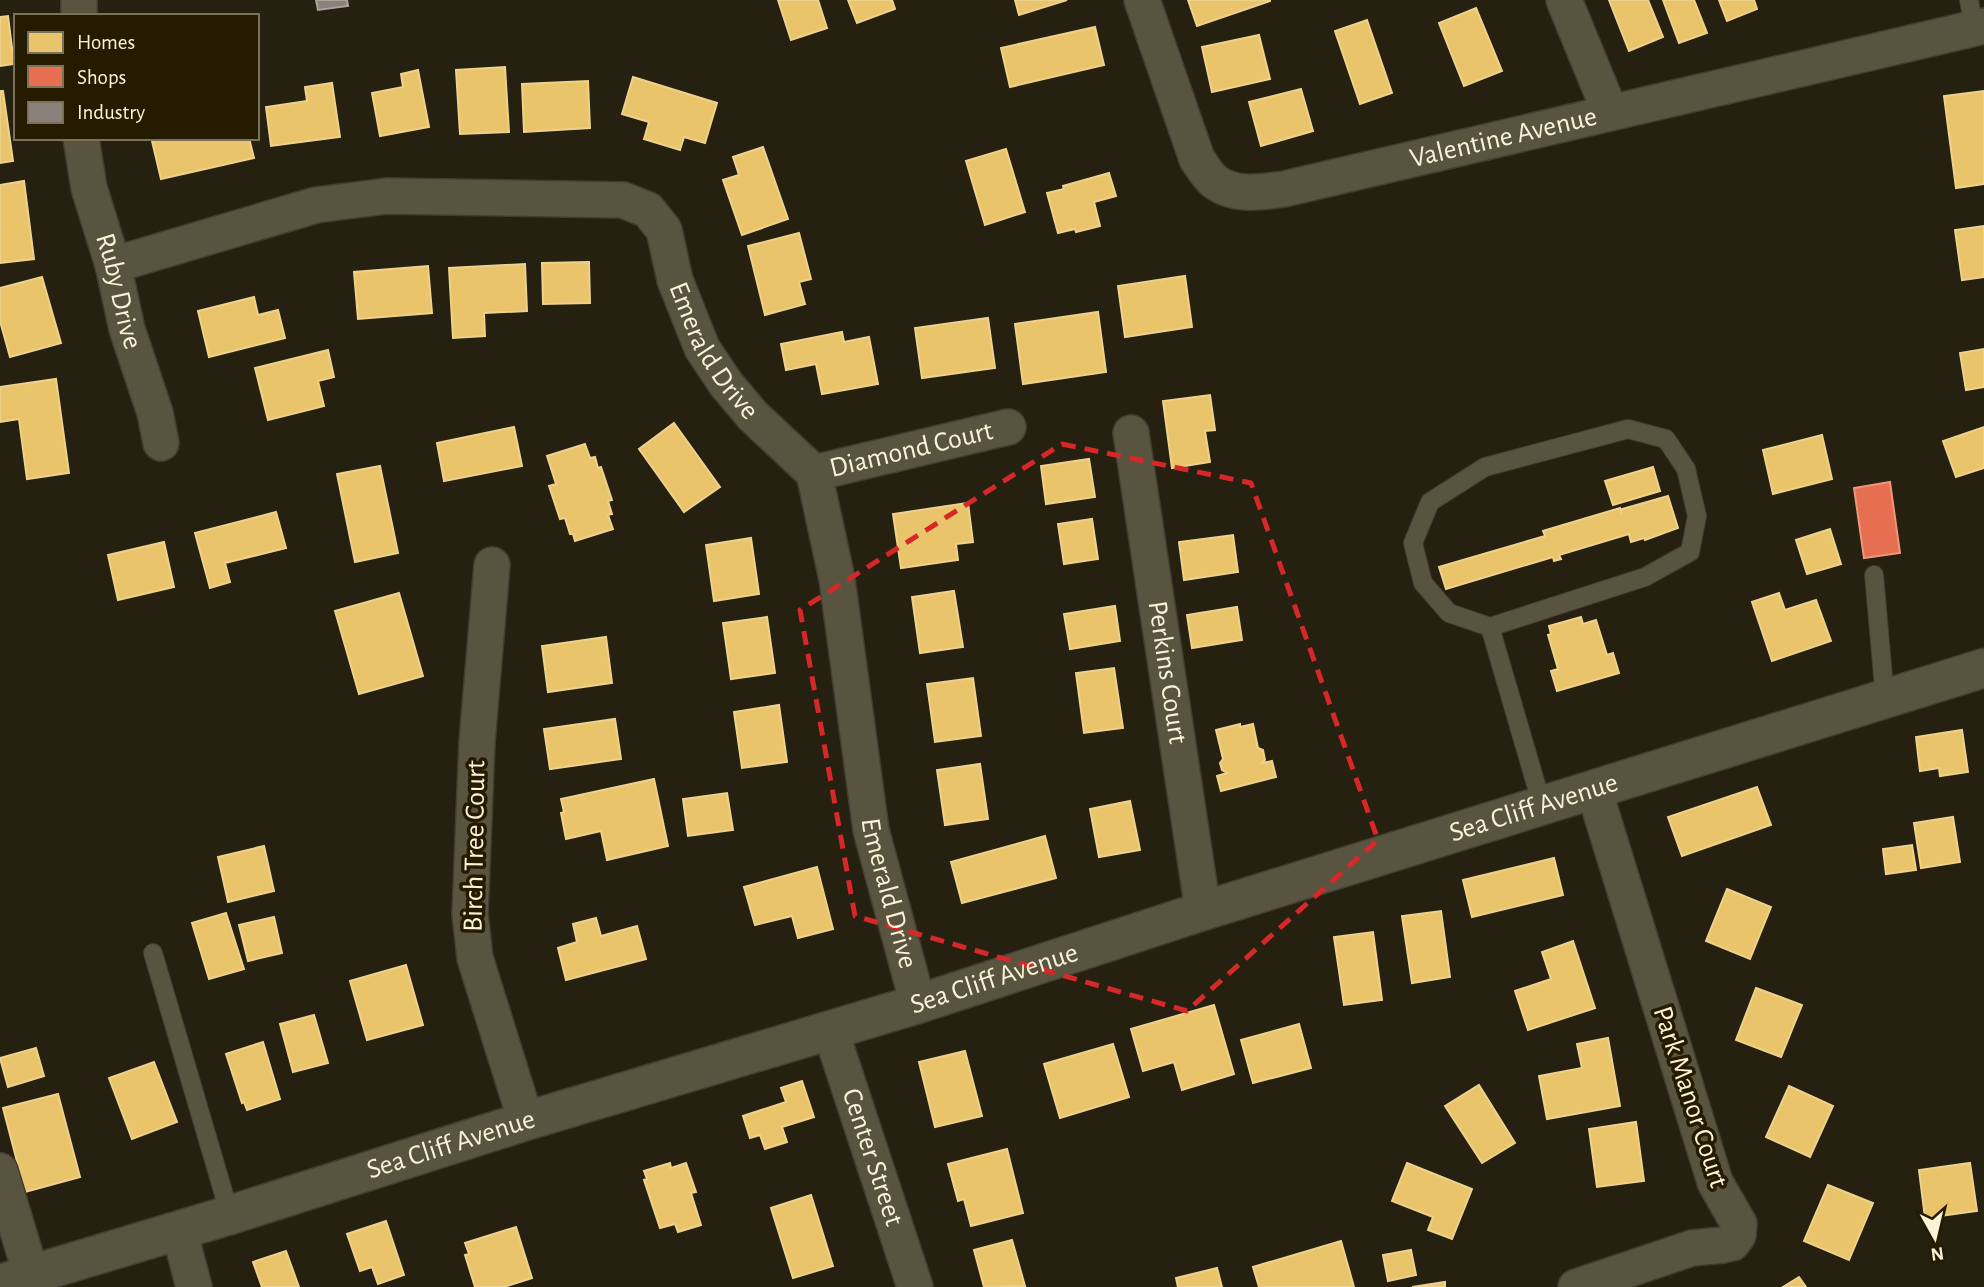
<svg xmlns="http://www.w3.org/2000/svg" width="1984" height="1287" viewBox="0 0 1984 1287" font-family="'Alegreya Sans',sans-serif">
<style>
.homes{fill:#e9c46a;stroke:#eed28b;stroke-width:2}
.shops{fill:#e76f51;stroke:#ed9779;stroke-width:2}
.industry{fill:#8a817c;stroke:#aca397;stroke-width:2}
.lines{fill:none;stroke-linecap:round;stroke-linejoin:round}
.lane-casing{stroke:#423d30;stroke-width:20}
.street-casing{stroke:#423d30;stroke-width:38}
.secondary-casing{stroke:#423d30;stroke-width:41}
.lane{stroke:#595440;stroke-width:18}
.street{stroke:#595440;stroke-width:35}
.secondary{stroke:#595440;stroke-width:38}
.marked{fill:none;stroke:#d62828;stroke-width:5;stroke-dasharray:14 9;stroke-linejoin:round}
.labels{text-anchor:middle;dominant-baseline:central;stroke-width:7;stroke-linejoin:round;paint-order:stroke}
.street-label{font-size:28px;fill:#fbf3d7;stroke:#241b01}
</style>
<rect width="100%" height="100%" fill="#252010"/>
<!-- homes -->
<g class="homes">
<polygon points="778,0 818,0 827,28 791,40"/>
<polygon points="848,0 892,0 895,9 857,23"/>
<polygon points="1015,0 1067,0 1019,15"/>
<polygon points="1188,0 1270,0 1270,1 1197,26"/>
<polygon points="1609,0 1648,0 1663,37 1629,51"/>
<polygon points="1663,0 1694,0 1707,33 1679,43"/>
<polygon points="1719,0 1754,0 1757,9 1727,21"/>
<polygon points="1476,8 1502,71 1464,86 1439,23"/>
<polygon points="8,16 14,64 0,66 0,17"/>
<polygon points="1367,20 1392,93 1360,104 1335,31"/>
<polygon points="1095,27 1104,65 1010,87 1001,48"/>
<polygon points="1259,35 1270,79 1212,92 1202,47"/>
<polygon points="505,67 509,132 460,134 456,70"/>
<polygon points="418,70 429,127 380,136 372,93 403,87 401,74"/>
<polygon points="633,77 717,103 705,143 684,137 680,150 644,139 649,122 622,114"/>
<polygon points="588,81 590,128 524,132 522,84"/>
<polygon points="332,83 340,137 271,146 266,107 307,101 305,87"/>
<polygon points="1301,89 1313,131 1261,146 1249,102"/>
<polygon points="0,91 3,91 13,161 0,163"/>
<polygon points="1984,91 1984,184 1956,188 1944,96"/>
<polygon points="166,138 249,138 254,158 161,179 152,141"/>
<polygon points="763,147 788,219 742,235 723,180 739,175 733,157"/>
<polygon points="1006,149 1025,212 985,225 966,161"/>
<polygon points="1109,173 1116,196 1094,202 1100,226 1076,232 1075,229 1058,233 1047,193 1064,189 1063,186"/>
<polygon points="24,181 34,259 0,263 0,185"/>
<polygon points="1984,226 1984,277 1962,280 1955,230"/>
<polygon points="799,233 811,279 799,282 805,304 765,315 748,246"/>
<polygon points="589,262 590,303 543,304 542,263"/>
<polygon points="525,264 527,311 484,313 485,336 453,338 449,268"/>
<polygon points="428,266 432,313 358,319 354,272"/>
<polygon points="1185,276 1192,327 1125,337 1118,286"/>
<polygon points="42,277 61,343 10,357 0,321 0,288"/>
<polygon points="254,297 258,315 278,310 285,338 209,357 198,311"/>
<polygon points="1098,312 1106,372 1023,384 1015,324"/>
<polygon points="988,318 995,368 922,378 915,328"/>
<polygon points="842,332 844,342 869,337 878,384 822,394 816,364 786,370 781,344"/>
<polygon points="1984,349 1984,387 1966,390 1960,353"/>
<polygon points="328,350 334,377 318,381 324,406 268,420 255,368"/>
<polygon points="56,379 69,473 27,479 19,419 0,422 0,387"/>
<polygon points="1210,395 1215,430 1205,431 1210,462 1172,468 1163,401"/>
<polygon points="674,423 720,487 684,512 639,449"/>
<polygon points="514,427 522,466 444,481 437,443"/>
<polygon points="1984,427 1984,468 1956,477 1943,441"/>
<polygon points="1822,435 1832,479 1773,494 1763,450"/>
<polygon points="585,444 590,458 595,457 598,468 601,467 612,500 608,501 612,514 608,515 613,529 575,541 573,534 570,534 565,518 560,519 549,486 556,484 547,456"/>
<polygon points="1089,459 1095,497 1046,504 1041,466"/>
<polygon points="380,466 398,553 355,562 337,474"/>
<polygon points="1653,467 1660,491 1613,505 1605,481"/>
<polygon points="1668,496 1678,528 1645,540 1644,538 1631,542 1629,534 1559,555 1561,559 1554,561 1553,557 1446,589 1439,567 1545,536 1543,531 1620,508 1621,512 1622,509"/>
<polygon points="968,503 973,542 956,544 958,560 901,568 893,514"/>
<polygon points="276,512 286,548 225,563 230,582 210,588 195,533"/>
<polygon points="1092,519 1098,559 1064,564 1058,524"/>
<polygon points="1830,529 1841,564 1807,574 1796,540"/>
<polygon points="1233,535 1238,572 1184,580 1179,542"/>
<polygon points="751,538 759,594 714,601 706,545"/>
<polygon points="164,542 174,587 118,600 108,555"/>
<polygon points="954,591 963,647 920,653 912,597"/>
<polygon points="399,593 423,676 359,694 335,611"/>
<polygon points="1779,593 1785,610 1816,600 1831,641 1772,661 1752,602"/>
<polygon points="1115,606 1120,641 1070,649 1064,614"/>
<polygon points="1237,607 1242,640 1192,648 1187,615"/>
<polygon points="767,617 775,673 731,679 723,623"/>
<polygon points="1581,617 1583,624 1596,620 1607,655 1613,653 1619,673 1557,691 1551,671 1558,669 1548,635 1551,634 1549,626"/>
<polygon points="606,637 612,683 548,692 542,646"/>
<polygon points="1114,668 1123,728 1084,733 1076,673"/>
<polygon points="973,678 981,736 935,742 927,684"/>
<polygon points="779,705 787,762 742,768 734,712"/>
<polygon points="615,719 621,759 550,769 544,729"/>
<polygon points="1240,724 1240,727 1253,724 1258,748 1263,750 1265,760 1262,763 1272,761 1276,777 1221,791 1217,776 1227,773 1222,770 1220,763 1223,759 1216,730"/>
<polygon points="1962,730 1968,772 1940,776 1939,768 1920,771 1916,737"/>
<polygon points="980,764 988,819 945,825 937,770"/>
<polygon points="654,779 668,846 607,860 601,831 566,839 561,813 564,812 561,799"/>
<polygon points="1757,787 1771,825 1682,856 1668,817"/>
<polygon points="727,793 733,830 688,836 683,799"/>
<polygon points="1130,801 1140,850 1099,857 1090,809"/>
<polygon points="1953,817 1960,862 1921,868 1914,823"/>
<polygon points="1045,836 1056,878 962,903 951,862"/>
<polygon points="1912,845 1916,870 1886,874 1883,849"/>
<polygon points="264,846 274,891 228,902 218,857"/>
<polygon points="1554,858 1563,895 1472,917 1463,880"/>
<polygon points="817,867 833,929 798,938 792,916 755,925 744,887"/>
<polygon points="1727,889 1771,907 1750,959 1706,941"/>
<polygon points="1441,911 1450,977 1412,983 1402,916"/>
<polygon points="226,913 244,969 209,979 192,923"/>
<polygon points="274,917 282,953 248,961 239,925"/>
<polygon points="596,918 601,936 637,926 646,959 566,980 558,948 577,942 573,924"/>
<polygon points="1373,932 1382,1000 1344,1005 1334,937"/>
<polygon points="1573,941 1595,1008 1528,1030 1515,991 1551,979 1542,952"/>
<polygon points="406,965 423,1025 367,1040 350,981"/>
<polygon points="1756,988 1802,1005 1781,1057 1736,1040"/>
<polygon points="1214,1005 1234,1074 1182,1090 1174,1062 1143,1071 1131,1029"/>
<polygon points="314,1015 328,1063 293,1072 280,1024"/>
<polygon points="1299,1024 1311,1068 1253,1083 1241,1040"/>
<polygon points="1608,1038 1620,1106 1547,1119 1539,1076 1582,1068 1577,1044"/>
<polygon points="263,1042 280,1099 247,1110 244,1102 242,1103 226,1054"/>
<polygon points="1113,1044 1129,1097 1060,1118 1044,1064"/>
<polygon points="36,1048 44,1076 8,1087 0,1058"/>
<polygon points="965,1051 982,1116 935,1127 919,1062"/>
<polygon points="154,1062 177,1122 132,1139 109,1078"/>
<polygon points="802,1081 814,1117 782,1127 787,1142 765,1149 760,1135 750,1138 743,1116 786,1102 781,1088"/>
<polygon points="1479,1085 1515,1143 1482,1163 1445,1106"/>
<polygon points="1789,1086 1833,1106 1810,1157 1766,1137"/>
<polygon points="58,1094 80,1177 25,1192 3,1108"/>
<polygon points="1636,1122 1644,1181 1597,1187 1589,1129"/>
<polygon points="1007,1149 1023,1213 971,1226 964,1199 958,1201 948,1164"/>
<polygon points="670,1163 671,1168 686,1163 696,1192 691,1193 701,1225 678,1232 675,1224 660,1228 644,1180 647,1179 644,1171"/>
<polygon points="1407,1163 1472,1189 1452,1239 1428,1230 1433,1217 1392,1201"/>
<polygon points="1970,1163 1977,1211 1925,1218 1919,1170"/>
<polygon points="1828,1185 1873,1203 1849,1260 1804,1241"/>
<polygon points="811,1195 833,1266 793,1278 771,1208"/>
<polygon points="386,1221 404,1275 378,1284 372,1267 360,1271 347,1234"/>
<polygon points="516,1227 532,1278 504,1287 475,1287 465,1255 469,1254 465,1243"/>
<polygon points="1012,1240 1025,1286 984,1287 974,1250"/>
<polygon points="1341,1241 1354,1287 1259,1287 1253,1267"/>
<polygon points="1411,1250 1416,1275 1388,1281 1383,1255"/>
<polygon points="286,1251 299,1287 262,1287 253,1262"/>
<polygon points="1217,1268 1222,1287 1178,1287 1176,1278"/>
<polygon points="1799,1277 1806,1287 1783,1287"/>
<polygon points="1445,1282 1445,1287 1412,1287"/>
</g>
<!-- shops -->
<polygon class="shops" points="1890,482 1900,553 1864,558 1854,488"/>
<!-- industry -->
<polygon class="industry" points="316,0 347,0 348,6 318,10"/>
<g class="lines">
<!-- lane casing -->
<g class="lane-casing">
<g id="lane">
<polyline points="1969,0 1974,28"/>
<polyline points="1874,575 1885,699"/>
<polyline points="1490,627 1645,577 1690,552 1697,516 1686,469 1666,439 1628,429 1485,467 1430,502 1413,543 1423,583 1449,613 1490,627 1542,805"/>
<polyline points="153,953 230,1215"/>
</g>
</g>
<!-- street casing -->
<g class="street-casing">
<g id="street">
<path id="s1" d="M 1142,0 L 1197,159 C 1202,166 1207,175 1214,181 C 1234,197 1261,192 1284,189 L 1984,26"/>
<polyline points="1564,0 1610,112"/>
<polyline points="79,16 79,0"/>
<path id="s2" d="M 81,138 L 89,188 L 113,265 L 127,329 L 155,413 L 161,443"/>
<path id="s3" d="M 113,265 L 316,205 L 387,196 L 623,200 L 648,210 L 664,230 L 675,280 L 702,348 L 726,384 L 753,416 L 814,473 L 837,579 L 871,830 L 918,1004"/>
<path id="s4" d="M 1131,433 L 1203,911"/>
<path id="s5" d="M 814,473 L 1008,427"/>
<polyline points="492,565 477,742 470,914 475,958 526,1121"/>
<path id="s6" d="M 830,1029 L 915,1287"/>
<polyline points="0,1171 31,1274"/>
<polyline points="179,1230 194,1287"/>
<polyline points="1576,1287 1692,1248 1723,1245 1732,1243 1738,1235 1739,1224 1715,1182 1594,790"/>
</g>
</g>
<!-- secondary casing -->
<g class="secondary-casing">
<g id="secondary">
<path id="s7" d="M 0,1284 L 230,1215 L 526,1121 L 918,1004 L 1203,911 L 1984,668"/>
</g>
</g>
<!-- lane -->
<use href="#lane" class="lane"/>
<!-- street -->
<use href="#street" class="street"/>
<!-- secondary -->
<use href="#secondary" class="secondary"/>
</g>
<!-- marked area -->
<path class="marked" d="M 1062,444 L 1251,483 L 1378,840 L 1187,1011 L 855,916 L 800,610 Z"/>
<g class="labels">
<!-- street labels -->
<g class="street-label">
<text stroke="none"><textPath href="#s1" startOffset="494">Valentine Avenue</textPath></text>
<text stroke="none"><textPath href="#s2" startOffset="158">Ruby Drive</textPath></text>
<text stroke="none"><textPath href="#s3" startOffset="704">Emerald Drive</textPath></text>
<text stroke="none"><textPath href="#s5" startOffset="100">Diamond Court</textPath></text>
<text stroke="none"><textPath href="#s4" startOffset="242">Perkins Court</textPath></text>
<text stroke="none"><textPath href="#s7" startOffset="1606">Sea Cliff Avenue</textPath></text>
<text transform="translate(475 846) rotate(-89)">Birch Tree Court</text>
<text stroke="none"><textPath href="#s3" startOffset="1292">Emerald Drive</textPath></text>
<text stroke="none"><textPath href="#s7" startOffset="1040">Sea Cliff Avenue</textPath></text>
<text transform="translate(1690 1097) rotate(72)">Park Manor Court</text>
<text stroke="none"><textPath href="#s7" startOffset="472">Sea Cliff Avenue</textPath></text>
<text stroke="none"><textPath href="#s6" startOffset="135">Center Street</textPath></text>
</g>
</g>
<!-- legend -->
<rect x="14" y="14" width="245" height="126" fill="#241b01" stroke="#7a7157" stroke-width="2"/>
<rect x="28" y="32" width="35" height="21" fill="#e9c46a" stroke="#7a7157" stroke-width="2"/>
<text x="77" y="49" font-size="21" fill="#fbf3d7">Homes</text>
<rect x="28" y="66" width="35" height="21" fill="#e76f51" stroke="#7a7157" stroke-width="2"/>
<text x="77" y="84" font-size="21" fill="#fbf3d7">Shops</text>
<rect x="28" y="102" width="35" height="21" fill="#8a817c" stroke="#7a7157" stroke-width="2"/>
<text x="77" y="119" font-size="21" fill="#fbf3d7">Industry</text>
<!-- north arrow -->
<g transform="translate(1935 1238) rotate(172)" stroke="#241b01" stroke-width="5" paint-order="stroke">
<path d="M0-5L12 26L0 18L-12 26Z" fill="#fbf3d7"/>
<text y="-10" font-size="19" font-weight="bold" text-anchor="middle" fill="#fbf3d7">N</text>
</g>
</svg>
